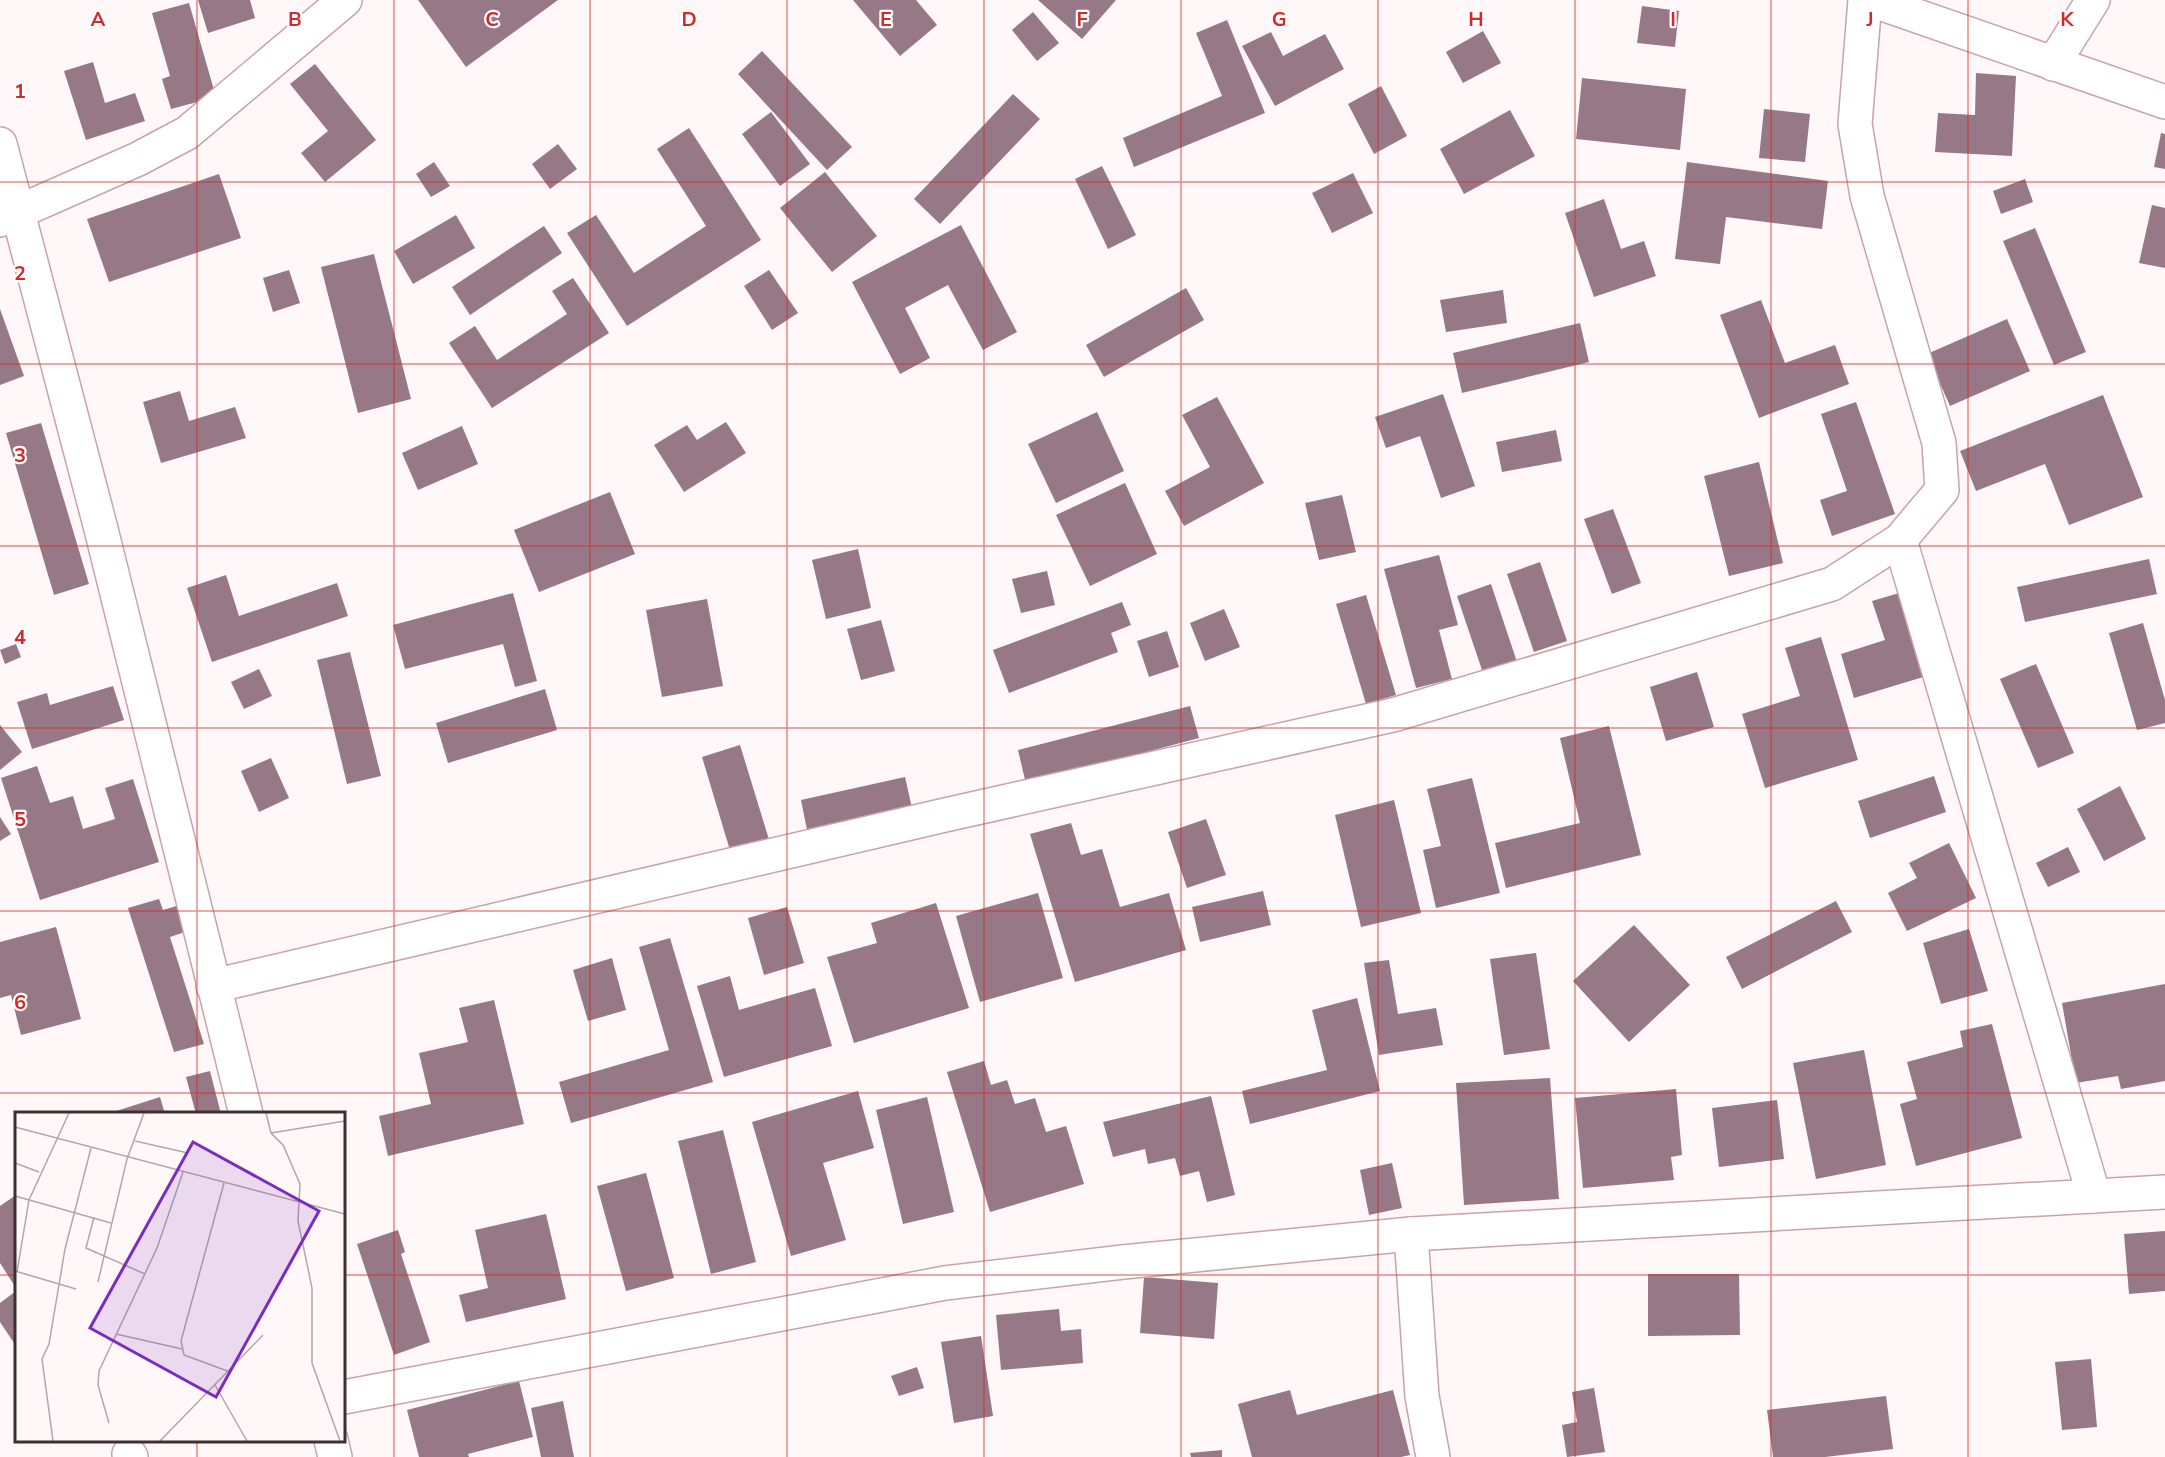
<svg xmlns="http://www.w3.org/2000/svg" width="2165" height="1457" viewBox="0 0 2165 1457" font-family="'Nunito Sans',sans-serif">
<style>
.building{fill:#967887}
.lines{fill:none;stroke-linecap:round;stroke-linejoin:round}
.street-casing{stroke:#c8a4a8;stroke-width:36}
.street{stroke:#fff;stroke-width:33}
.grid{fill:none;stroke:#d62828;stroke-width:1.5;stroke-opacity:0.55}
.inset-road{fill:none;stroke:#b2a7a8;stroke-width:1.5}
.view{fill:#7b2cbf;fill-opacity:0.15;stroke:#7b2cbf;stroke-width:3}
.inset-edge{fill:none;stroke:#3e2f31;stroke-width:3}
.grid-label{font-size:20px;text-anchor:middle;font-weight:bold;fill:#d62828;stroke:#fff;stroke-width:4.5;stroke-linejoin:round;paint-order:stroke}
</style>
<rect width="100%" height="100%" fill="#fff7f8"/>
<!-- building -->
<g class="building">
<polygon points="198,0 250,0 255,18 208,33"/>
<polygon points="418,0 558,0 466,67"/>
<polygon points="853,0 916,0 937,25 900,56"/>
<polygon points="1038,0 1116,0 1082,39"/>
<polygon points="189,3 216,97 171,109 162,79 170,76 152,13"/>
<polygon points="1642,6 1679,11 1675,47 1637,43"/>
<polygon points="1033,12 1059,43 1037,61 1012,30"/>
<polygon points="1227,20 1265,113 1134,167 1123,138 1222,96 1196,33"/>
<polygon points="1483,31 1501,63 1463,83 1446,52"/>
<polygon points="1271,32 1283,56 1325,34 1344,69 1275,106 1242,46"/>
<polygon points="762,51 852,147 827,170 738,74"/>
<polygon points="93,62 105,103 135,93 145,121 86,140 64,71"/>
<polygon points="315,64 376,140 325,182 301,153 328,131 290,84"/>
<polygon points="1976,73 2016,76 2012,156 1935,152 1938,113 1975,115"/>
<polygon points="1582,78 1686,89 1680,150 1576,139"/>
<polygon points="1381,86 1407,136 1374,154 1348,104"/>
<polygon points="1013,94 1040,119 940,224 914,199"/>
<polygon points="1764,109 1810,114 1805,162 1759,158"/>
<polygon points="1510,110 1535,156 1464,194 1440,149"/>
<polygon points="771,112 810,164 780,186 742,134"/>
<polygon points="689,128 761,240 627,326 567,233 596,215 634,273 706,226 657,149"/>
<polygon points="2161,133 2165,134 2165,169 2154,167"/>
<polygon points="558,144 577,169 550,189 532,164"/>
<polygon points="434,162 450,186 431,197 416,174"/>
<polygon points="1687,162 1828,181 1822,229 1726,217 1720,264 1675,259"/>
<polygon points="1102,166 1136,235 1108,249 1075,179"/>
<polygon points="825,172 877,236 832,272 780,208"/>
<polygon points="1353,173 1373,213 1332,233 1312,193"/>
<polygon points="219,174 241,238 109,282 87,219"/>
<polygon points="2025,179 2033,202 2001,214 1993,191"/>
<polygon points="1604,199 1621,249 1644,241 1656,276 1594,297 1565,213"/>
<polygon points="2152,205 2165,208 2165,268 2139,263"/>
<polygon points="456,215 475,248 413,284 394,251"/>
<polygon points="961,225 1017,332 983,350 948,285 905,308 930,358 900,374 852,282"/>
<polygon points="544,226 562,253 470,315 452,287"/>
<polygon points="2035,228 2086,352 2054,365 2003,241"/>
<polygon points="374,254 411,399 358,413 321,267"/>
<polygon points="289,270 300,303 273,312 263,278"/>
<polygon points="769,270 798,313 772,330 744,286"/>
<polygon points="573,278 609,333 492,408 449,343 475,326 497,360 567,314 552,291"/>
<polygon points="1186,288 1204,320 1104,377 1086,345"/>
<polygon points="1503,290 1507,323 1446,332 1440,300"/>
<polygon points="1761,300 1785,363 1835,345 1849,384 1759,418 1720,315"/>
<polygon points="0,309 24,376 0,385"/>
<polygon points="2007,319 2030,371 1950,406 1927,354"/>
<polygon points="1580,323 1589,362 1462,393 1453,353"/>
<polygon points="180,391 189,421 235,407 246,438 161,463 143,402"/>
<polygon points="1443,394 1475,486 1441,498 1420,436 1386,448 1375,417"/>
<polygon points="2103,395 2143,497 2069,525 2045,464 1976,491 1960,451"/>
<polygon points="1217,397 1264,483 1184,526 1165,491 1210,467 1182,415"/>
<polygon points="1856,402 1895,514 1832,536 1820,500 1847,491 1821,414"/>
<polygon points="1097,412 1124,471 1056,503 1028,444"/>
<polygon points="726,422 746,453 684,492 654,445 687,425 697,440"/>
<polygon points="41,423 89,584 54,595 6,433"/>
<polygon points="462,426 478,464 418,490 402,453"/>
<polygon points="1556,430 1562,461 1502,472 1496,442"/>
<polygon points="1759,462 1783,563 1729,576 1704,476"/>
<polygon points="1125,483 1157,554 1090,586 1056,515"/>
<polygon points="610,492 635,554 539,592 514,530"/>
<polygon points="1342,495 1356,552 1319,560 1305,503"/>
<polygon points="1613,509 1641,583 1612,594 1584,519"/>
<polygon points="858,549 871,608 826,619 812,560"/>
<polygon points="1439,555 1458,625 1439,630 1452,679 1416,688 1384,569"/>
<polygon points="2149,559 2157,594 2025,622 2017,587"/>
<polygon points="1540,562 1567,641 1534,652 1507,574"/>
<polygon points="1047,571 1055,605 1021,613 1012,579"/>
<polygon points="226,575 239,616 337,583 348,616 212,662 187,588"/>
<polygon points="1491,584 1517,662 1483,673 1457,596"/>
<polygon points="1906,591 1933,674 1854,698 1841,654 1885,640 1872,601"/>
<polygon points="513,593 537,681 515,687 503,644 405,669 393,625"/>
<polygon points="1366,595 1396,695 1366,704 1336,604"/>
<polygon points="707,599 723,686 662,697 646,610"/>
<polygon points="1122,602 1131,625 1111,633 1118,652 1009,693 993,650"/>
<polygon points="1224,609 1240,647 1205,661 1190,623"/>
<polygon points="881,620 895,671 861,680 847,629"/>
<polygon points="2143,623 2165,700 2165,723 2137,730 2109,633"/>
<polygon points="1167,631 1179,667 1149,677 1137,641"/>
<polygon points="1821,637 1858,760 1765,788 1742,714 1800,696 1785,648"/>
<polygon points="16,644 21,657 5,664 0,650"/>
<polygon points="350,652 381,776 347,784 317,660"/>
<polygon points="2036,664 2074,753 2038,768 2000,679"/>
<polygon points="259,669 272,696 244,709 231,682"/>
<polygon points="1697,672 1714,727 1666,741 1650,687"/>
<polygon points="113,686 124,720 32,749 17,702 47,693 50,705"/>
<polygon points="545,689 557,730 448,763 436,723"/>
<polygon points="1190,706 1199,738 1026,784 1018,750"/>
<polygon points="0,725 22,752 0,770"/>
<polygon points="1609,726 1641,855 1506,888 1495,843 1580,823 1560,738"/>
<polygon points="740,745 771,846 732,857 702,757"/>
<polygon points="271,758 289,798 259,812 241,771"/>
<polygon points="37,766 50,803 73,796 83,829 115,819 105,788 133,779 159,862 40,900 1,778"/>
<polygon points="1934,776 1946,812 1870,838 1858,801"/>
<polygon points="905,777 914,817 809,840 801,800"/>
<polygon points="1472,778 1500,893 1436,908 1423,850 1441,846 1427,789"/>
<polygon points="2120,786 2146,839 2104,861 2077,809"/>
<polygon points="1394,800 1421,913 1361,927 1335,815"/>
<polygon points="0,817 11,834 0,841"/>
<polygon points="1206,819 1226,875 1187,888 1168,832"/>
<polygon points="1071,823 1081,855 1102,849 1120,907 1169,893 1186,950 1075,982 1030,834"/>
<polygon points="1949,843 1976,898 1907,931 1888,893 1917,878 1909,863"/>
<polygon points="2068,847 2080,872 2048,887 2036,863"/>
<polygon points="1263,891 1271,925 1200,942 1192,907"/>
<polygon points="1038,893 1063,978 980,1002 956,916"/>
<polygon points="159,899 163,910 183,904 191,930 170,937 204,1044 174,1052 128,908"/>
<polygon points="1836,901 1852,932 1742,989 1726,957"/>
<polygon points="936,903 969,1008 854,1043 827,957 877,943 871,923"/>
<polygon points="787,907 804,963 764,975 748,918"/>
<polygon points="1634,925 1690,985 1629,1042 1573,981"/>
<polygon points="56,927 81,1019 21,1035 11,995 0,998 0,942"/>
<polygon points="1969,929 1988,991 1941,1004 1923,943"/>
<polygon points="670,938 713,1082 571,1123 559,1082 669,1050 639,947"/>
<polygon points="1536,953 1550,1049 1504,1055 1490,959"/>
<polygon points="612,958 626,1010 588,1021 573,970"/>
<polygon points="1389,960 1398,1014 1436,1008 1443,1045 1379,1055 1364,963"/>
<polygon points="730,976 739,1010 815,988 832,1046 724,1077 697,986"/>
<polygon points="2165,984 2165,1081 2121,1089 2118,1076 2076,1083 2062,1003"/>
<polygon points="1357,998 1380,1091 1250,1124 1242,1091 1327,1070 1312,1010"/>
<polygon points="494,1000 524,1124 388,1156 379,1116 431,1104 419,1053 468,1042 459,1008"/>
<polygon points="1992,1024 2022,1138 1916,1166 1900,1104 1917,1099 1907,1062 1963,1047 1960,1031"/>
<polygon points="1864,1050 1886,1165 1816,1179 1793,1063"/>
<polygon points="984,1061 991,1085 1007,1080 1015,1104 1035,1098 1046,1132 1066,1126 1084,1184 990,1212 947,1072"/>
<polygon points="210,1071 221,1114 196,1114 186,1077"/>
<polygon points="1550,1078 1559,1199 1464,1205 1456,1083"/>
<polygon points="1676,1089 1682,1155 1671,1157 1674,1180 1583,1188 1575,1098"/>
<polygon points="858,1091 874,1148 823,1163 846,1240 791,1256 752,1122"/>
<polygon points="1211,1096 1235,1195 1207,1202 1199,1171 1180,1176 1175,1158 1148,1164 1145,1149 1113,1157 1103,1122"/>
<polygon points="160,1097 165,1114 110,1114 110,1113"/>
<polygon points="927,1097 954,1212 903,1224 876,1110"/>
<polygon points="1777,1100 1784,1159 1719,1167 1712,1108"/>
<polygon points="723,1130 756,1262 711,1274 678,1141"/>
<polygon points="1392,1163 1402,1208 1369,1215 1360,1170"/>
<polygon points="646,1173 674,1278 626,1291 597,1186"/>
<polygon points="16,1195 16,1288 0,1263 0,1206"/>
<polygon points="546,1214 566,1299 466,1322 459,1295 488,1288 475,1230"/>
<polygon points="398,1230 405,1252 401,1254 430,1342 394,1355 357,1244"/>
<polygon points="2165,1231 2165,1291 2129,1294 2124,1234"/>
<polygon points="1648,1274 1739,1274 1740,1335 1648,1336"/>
<polygon points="1144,1277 1218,1283 1214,1339 1140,1333"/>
<polygon points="16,1291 16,1346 0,1322 0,1303"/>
<polygon points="1059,1309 1061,1331 1081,1329 1083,1363 1001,1370 996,1315"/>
<polygon points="981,1336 993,1416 954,1423 941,1342"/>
<polygon points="2091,1359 2097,1427 2062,1430 2055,1362"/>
<polygon points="917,1367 924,1388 899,1396 891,1376"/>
<polygon points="519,1381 533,1437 468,1454 469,1457 419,1457 407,1410"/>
<polygon points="1594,1388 1605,1452 1567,1457 1562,1425 1577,1422 1572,1392"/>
<polygon points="1290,1390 1297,1415 1393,1390 1410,1455 1401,1457 1252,1457 1238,1404"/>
<polygon points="1886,1396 1893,1449 1825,1457 1773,1457 1767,1410"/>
<polygon points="563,1401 574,1457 541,1457 531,1408"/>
<polygon points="1222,1450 1222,1457 1191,1457 1190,1453"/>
</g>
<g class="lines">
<!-- street casing -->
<g class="street-casing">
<g id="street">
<polyline points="1871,0 2165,102"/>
<polyline points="2053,64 2093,0"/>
<polyline points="0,144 101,529 246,1114"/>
<polyline points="0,220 138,159 187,133 345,0"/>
<polyline points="1900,540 2094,1196"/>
<polyline points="213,986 945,815 1393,715 1832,584 1900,540 1942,490 1939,443 1867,196 1855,124 1865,0"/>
<polyline points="1411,1234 1422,1396 1433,1457"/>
<polyline points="344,1397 945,1283 1123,1262 1411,1234 2165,1192"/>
<polyline points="331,1440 335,1457"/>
<polyline points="129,1454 131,1457"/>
</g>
</g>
<!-- street -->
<use href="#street" class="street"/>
</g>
<!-- grid -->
<path class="grid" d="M 197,0 L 197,1114M 394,0 L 394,1457M 590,0 L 590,1457M 787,0 L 787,1457M 984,0 L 984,1457M 1181,0 L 1181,1457M 1378,0 L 1378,1457M 1575,0 L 1575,1457M 1771,0 L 1771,1457M 1968,0 L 1968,1457M 0,182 L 2165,182M 0,364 L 2165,364M 0,546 L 2165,546M 0,728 L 2165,728M 0,911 L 2165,911M 0,1093 L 2165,1093M 0,1275 L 16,1275M 344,1275 L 2165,1275M 197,1440 L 197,1457"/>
<!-- overview -->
<g transform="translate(15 1112)">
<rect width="330" height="330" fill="#fff7f8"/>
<path class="inset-road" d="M 251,1 L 256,21 L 268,33 L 285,72 L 283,109 L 297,176 L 297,251 L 325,329M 0,15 L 330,102M 256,21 L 330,9M 120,29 L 173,41M 0,51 L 24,60M 209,71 L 166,229 L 169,243 L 215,260M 0,84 L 96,111M 79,105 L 71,136 L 130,162M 0,159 L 61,177M 2,160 L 14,88 L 54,1M 83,170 L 112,47 L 129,1M 101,222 L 167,237M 200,273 L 232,329M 94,311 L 83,273 L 84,259 L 142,136 L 168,60M 38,329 L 27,247 L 34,232 L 50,137 L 76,36M 145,329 L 248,223"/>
<path class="view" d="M 178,30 L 304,99 L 201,285 L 75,216 Z"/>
<rect width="330" height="330" class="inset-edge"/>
</g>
<g class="grid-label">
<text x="98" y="26">A</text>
<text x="295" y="26">B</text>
<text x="492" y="26">C</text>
<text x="689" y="26">D</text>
<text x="886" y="26">E</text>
<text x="1082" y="26">F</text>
<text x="1279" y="26">G</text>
<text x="1476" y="26">H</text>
<text x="1673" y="26">I</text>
<text x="1870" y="26">J</text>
<text x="2067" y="26">K</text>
<text x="20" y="98">1</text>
<text x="20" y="280">2</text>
<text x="20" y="462">3</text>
<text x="20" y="644">4</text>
<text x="20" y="826">5</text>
<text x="20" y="1009">6</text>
</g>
</svg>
